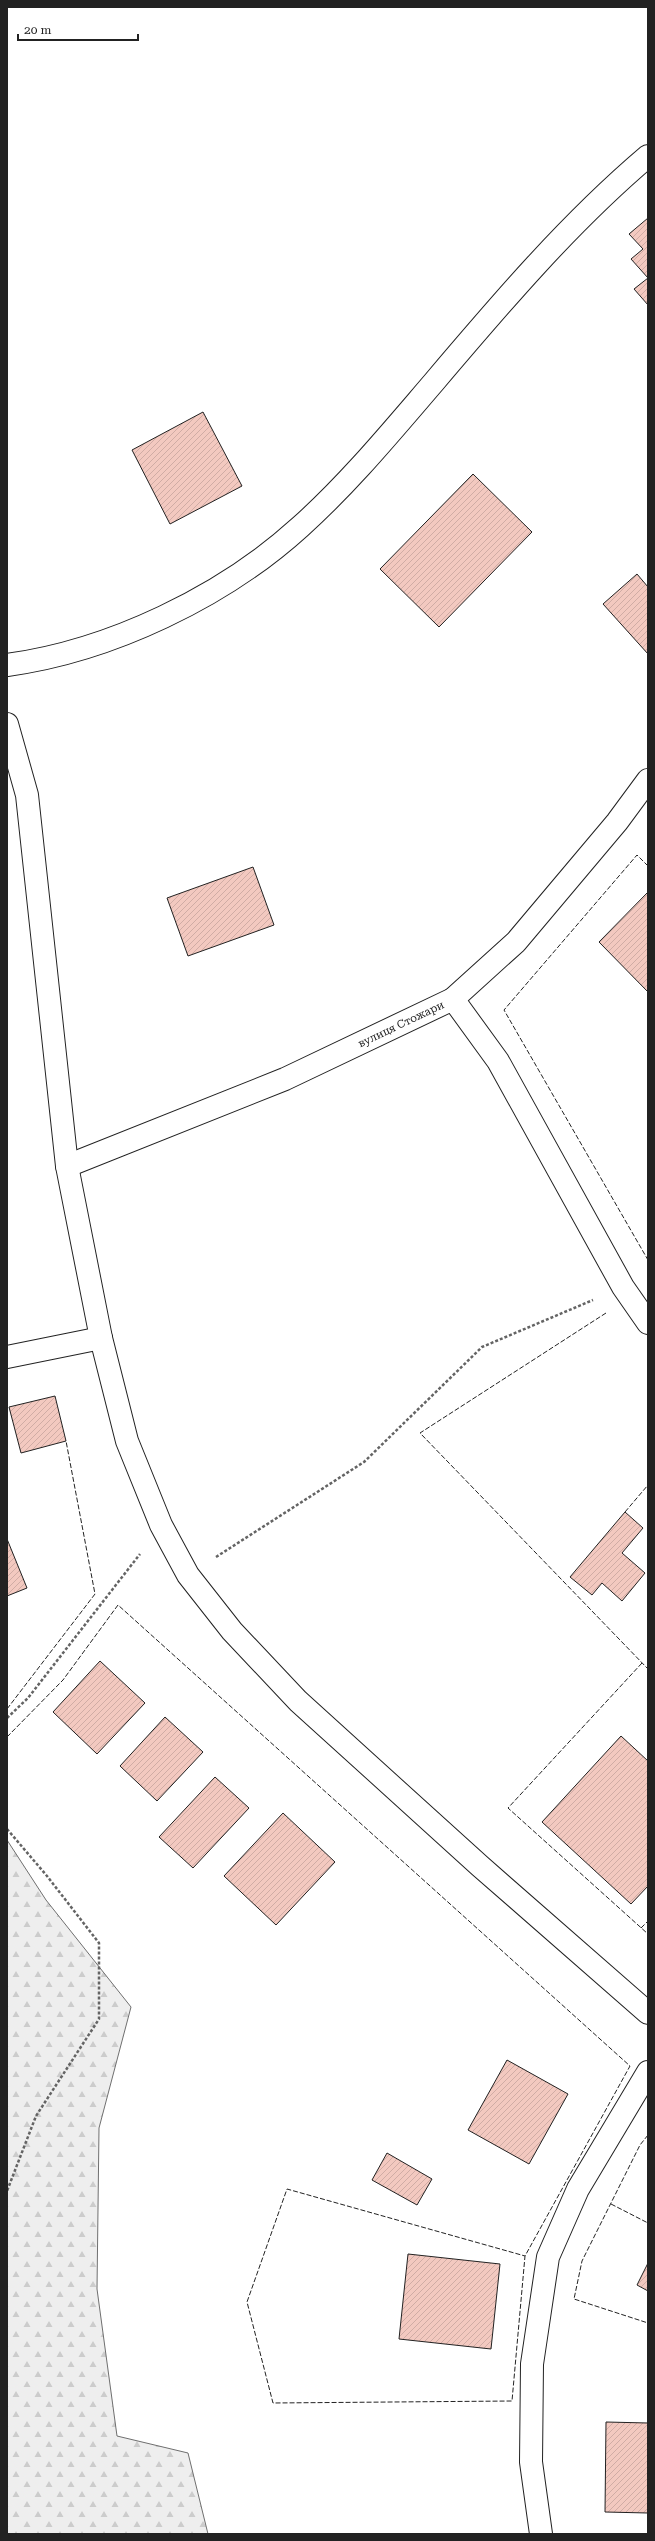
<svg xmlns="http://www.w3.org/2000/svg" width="655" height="2541" viewBox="0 0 655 2541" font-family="'Roboto Serif',serif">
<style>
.forest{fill:url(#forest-firs);stroke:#6f6f6f}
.building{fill:url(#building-hatch);stroke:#222}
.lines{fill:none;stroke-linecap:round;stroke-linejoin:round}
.minor-casing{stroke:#222;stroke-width:24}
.path{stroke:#646464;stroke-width:2.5;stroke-dasharray:3 2;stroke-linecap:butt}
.minor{stroke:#fff;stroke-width:22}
.fence{stroke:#222;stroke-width:1;stroke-dasharray:5 2;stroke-linecap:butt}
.labels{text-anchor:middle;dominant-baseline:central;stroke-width:3;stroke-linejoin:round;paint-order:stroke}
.street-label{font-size:11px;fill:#222;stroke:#fff}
</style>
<defs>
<pattern id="forest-firs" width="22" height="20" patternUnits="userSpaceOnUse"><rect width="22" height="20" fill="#eee"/><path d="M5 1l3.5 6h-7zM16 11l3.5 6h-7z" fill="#ccc"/></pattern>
<pattern id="building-hatch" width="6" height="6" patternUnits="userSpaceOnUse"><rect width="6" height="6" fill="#f3c9c0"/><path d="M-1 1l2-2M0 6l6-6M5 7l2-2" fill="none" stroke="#d0aca5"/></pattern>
</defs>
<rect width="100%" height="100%" fill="#fff"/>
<!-- forest -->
<polygon class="forest" points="7,1840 46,1900 131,2007 99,2128 97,2289 117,2436 188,2453 208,2534 7,2534"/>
<!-- building -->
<g class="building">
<polygon points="648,218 648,305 634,289 648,278 631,259 643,249 629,234"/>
<polygon points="203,412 242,486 170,524 132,450"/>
<polygon points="473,474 532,532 439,627 380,569"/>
<polygon points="637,574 648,587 648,654 603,604"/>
<polygon points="253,867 274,925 188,956 167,898"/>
<polygon points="648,892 648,992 599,942"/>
<polygon points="55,1396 66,1441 21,1453 9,1407"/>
<polygon points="625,1512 643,1528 622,1553 645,1573 622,1601 602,1583 592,1595 570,1577"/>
<polygon points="7,1539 27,1588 7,1596"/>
<polygon points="100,1661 145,1703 97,1754 53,1712"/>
<polygon points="165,1717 203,1752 157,1801 120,1766"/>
<polygon points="621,1736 648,1761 648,1886 631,1904 542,1822"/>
<polygon points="215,1777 249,1808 193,1868 159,1837"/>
<polygon points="283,1813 335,1862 276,1925 224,1876"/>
<polygon points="507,2060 568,2094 529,2164 468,2130"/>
<polygon points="387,2153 432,2179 417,2205 372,2180"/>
<polygon points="408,2254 500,2264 491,2349 399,2339"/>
<polygon points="648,2263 648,2291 637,2285"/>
<polygon points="606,2422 648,2423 648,2513 605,2512"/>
</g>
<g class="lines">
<!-- minor casing -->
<g class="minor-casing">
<g id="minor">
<path d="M 7,665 C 110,651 223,597 300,527 C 349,483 391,432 434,382 C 501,303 569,223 648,156"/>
<polyline points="7,724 27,795 67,1166 101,1338 127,1441 161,1525 188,1575 232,1631 298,1701 480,1866 648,2013"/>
<polyline points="453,999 516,942 617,822 648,780"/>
<path id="s1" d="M 67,1166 L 285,1079 L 453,999 L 498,1061 L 623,1287 L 648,1323"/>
<polyline points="7,1357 101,1338"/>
<polyline points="541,2534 531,2462 532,2364 548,2257 578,2189 648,2072"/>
</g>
</g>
<!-- path -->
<g class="path">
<polyline points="216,1557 364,1462 482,1347 593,1300"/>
<polyline points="7,1718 28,1698 140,1554"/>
<polyline points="7,1829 47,1876 99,1943 99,2019 36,2116 7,2191"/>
</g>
<!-- minor -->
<use href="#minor" class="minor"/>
<!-- fence -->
<g class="fence">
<polyline points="648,866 637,855 504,1010 648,1260"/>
<polyline points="606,1313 420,1433 648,1669"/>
<polyline points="625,1512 648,1485"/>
<polyline points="642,1663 508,1808 648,1934"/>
<polyline points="7,1709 95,1594 66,1441"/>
<polyline points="7,1737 63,1680 118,1605 630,2066 525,2256 512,2401 273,2403 247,2302 287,2189 525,2256"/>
<polyline points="641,1928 648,1921"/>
<polyline points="648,2135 640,2145 582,2261 574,2299 648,2323"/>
<polyline points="611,2204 648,2223"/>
</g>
</g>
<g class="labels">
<!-- street labels -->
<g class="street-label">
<text stroke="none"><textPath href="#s1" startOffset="363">вулиця Стожари</textPath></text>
</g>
</g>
<!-- border -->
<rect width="655" height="2541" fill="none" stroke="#222222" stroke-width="16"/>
<!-- scale -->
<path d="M18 34v6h120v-6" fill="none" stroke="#222222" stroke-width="2"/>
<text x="24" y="34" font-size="12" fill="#222222" stroke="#ffffff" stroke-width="3" paint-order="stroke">20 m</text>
</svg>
